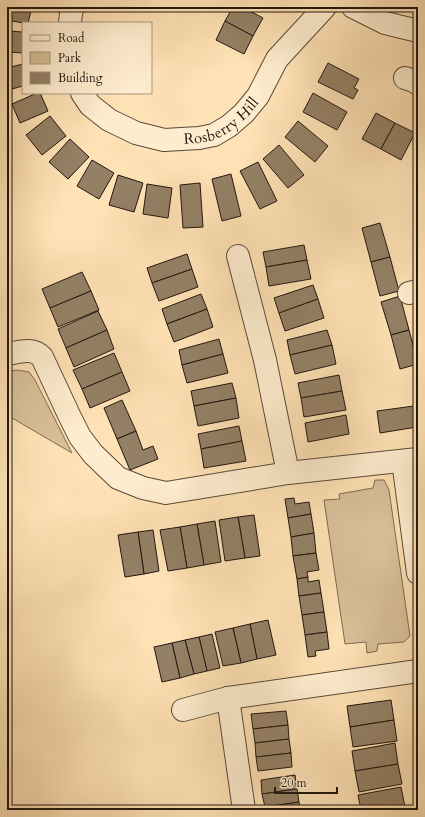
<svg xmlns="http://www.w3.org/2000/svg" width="425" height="817" viewBox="0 0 425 817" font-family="Cardo,serif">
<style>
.green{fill:#d8bf98;stroke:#7c6b54}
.building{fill:#948065;stroke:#211710}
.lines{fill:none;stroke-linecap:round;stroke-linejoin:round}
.minor-casing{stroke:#584a39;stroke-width:24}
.minor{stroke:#feecce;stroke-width:22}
.labels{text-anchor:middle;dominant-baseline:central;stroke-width:3.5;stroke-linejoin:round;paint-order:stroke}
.street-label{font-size:15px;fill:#211710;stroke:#feecce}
</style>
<rect width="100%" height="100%" fill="#fee1b4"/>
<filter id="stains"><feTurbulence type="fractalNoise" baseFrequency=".005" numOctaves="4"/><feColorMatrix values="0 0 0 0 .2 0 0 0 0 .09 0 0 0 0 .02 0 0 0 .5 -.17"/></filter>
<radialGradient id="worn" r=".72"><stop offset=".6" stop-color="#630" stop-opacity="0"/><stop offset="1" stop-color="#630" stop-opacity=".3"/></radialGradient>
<!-- green -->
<g class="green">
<polygon points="17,370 29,372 35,380 72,453 7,415 7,372"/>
<polygon points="375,480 384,480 389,490 410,636 404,642 378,644 377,651 367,653 366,642 345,644 324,500 340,499 339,494 373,488"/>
</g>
<!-- building -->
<g class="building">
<polygon points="7,7 32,7 28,23 23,23 7,20"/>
<polygon points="233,7 242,7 263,18 253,36 225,21"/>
<polygon points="262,7 275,7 273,12"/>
<polygon points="225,21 253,36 244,54 216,40"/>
<polygon points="7,31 23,32 23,53 7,52"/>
<polygon points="328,63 359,79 354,88 358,90 353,99 318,82"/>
<polygon points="23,64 23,86 8,90 7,68"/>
<polygon points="37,93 40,93 48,111 20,123 12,104"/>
<polygon points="313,93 347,112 337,130 303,112"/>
<polygon points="376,113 395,123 381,149 362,139"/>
<polygon points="50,116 66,136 42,155 26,135"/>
<polygon points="298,121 328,146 315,162 285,137"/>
<polygon points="395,123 415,133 401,160 381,149"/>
<polygon points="70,139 89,157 68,179 49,162"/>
<polygon points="279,145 304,175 288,188 263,159"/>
<polygon points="92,160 114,173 99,199 77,186"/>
<polygon points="258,162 277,201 260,209 240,171"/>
<polygon points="231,174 241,216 222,221 212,179"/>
<polygon points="118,175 143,183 134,212 109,205"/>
<polygon points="200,183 203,227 183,228 180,185"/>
<polygon points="147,184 172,188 168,218 143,214"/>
<polygon points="380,223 390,257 371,262 362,228"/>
<polygon points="304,245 307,260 266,267 263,252"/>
<polygon points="187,254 192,269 152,283 147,268"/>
<polygon points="390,257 399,291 380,296 371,262"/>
<polygon points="307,260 311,279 269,286 266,267"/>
<polygon points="192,269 198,287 159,301 152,283"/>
<polygon points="82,272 91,291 50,308 42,289"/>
<polygon points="313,285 318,299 279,313 274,298"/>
<polygon points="91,291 99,310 58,327 50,308"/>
<polygon points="201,294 207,309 167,324 162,309"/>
<polygon points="400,296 409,330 391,335 381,302"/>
<polygon points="318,299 324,318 285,331 279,313"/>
<polygon points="207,309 213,327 174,342 167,324"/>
<polygon points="98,311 107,330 66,348 58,329"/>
<polygon points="107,330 114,349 74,367 66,348"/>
<polygon points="327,330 332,345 290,355 287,340"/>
<polygon points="409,330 418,364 400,369 391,335"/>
<polygon points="219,339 223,354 182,365 179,350"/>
<polygon points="332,345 336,364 295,374 290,355"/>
<polygon points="114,353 122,372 82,389 73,370"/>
<polygon points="223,354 228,373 187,383 182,365"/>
<polygon points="122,372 130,391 90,408 82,389"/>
<polygon points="339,375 342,391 301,398 298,383"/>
<polygon points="232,383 236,398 194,406 191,391"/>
<polygon points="342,391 346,410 304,417 301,398"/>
<polygon points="236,398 239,418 198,426 194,406"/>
<polygon points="122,400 136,431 117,439 104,408"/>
<polygon points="414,406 417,427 380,433 377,411"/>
<polygon points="414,406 418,406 418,427 417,427"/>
<polygon points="346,415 349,434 308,442 305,423"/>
<polygon points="239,426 242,441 201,449 198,434"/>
<polygon points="136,431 143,450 153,446 158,459 130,470 117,439"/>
<polygon points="242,441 246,461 204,468 201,449"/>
<polygon points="294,498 295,504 309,502 311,514 288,518 285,499"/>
<polygon points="311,514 314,533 291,537 288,518"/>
<polygon points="254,515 260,556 245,558 238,517"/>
<polygon points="238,517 245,558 225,561 219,520"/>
<polygon points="215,521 221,562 204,565 197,524"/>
<polygon points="197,524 204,565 187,568 180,527"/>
<polygon points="180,527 187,568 168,571 160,530"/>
<polygon points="153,530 159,571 144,574 138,532"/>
<polygon points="138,532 144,574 125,577 118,535"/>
<polygon points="314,533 316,553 293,556 291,537"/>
<polygon points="316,553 319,570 307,572 308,577 297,579 293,556"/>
<polygon points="308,577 308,582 319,580 321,593 299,596 297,579"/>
<polygon points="321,593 324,612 302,615 299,596"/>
<polygon points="324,612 327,632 305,635 302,615"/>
<polygon points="268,620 276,655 257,659 250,624"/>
<polygon points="250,624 257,659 241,663 233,628"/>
<polygon points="233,628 241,663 223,666 215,632"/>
<polygon points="327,632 329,649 315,651 316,656 308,657 305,635"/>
<polygon points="212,634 220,668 207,671 199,637"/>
<polygon points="199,637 207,671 194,674 185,640"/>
<polygon points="185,640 194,674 180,678 172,643"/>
<polygon points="172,643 180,678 162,682 154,647"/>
<polygon points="391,700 394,720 350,727 347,706"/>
<polygon points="286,711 288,725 253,729 251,714"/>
<polygon points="394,720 397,741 353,747 350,727"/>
<polygon points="288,725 289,739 255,743 253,729"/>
<polygon points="289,739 291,753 256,757 255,743"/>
<polygon points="395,743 398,764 355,771 352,751"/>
<polygon points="291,753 292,767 258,771 256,757"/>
<polygon points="398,764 402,784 359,792 355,771"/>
<polygon points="295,775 297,789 262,794 261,780"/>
<polygon points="401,787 405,807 392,810 361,810 358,795"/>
<polygon points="297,789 299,802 265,807 262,794"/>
<polygon points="299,802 300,810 265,810 265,807"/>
</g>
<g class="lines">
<!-- minor casing -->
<g class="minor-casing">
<g id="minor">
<polyline points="353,7 385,23 418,31"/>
<polyline points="70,23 71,13 73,7"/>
<polyline points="405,78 414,81 418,84"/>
<path id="s1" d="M 82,93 L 90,105 L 109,120 L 136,133 L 164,140 L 199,138 L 214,135 L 229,126 L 244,113 L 258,96 L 277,59 L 325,7"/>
<polyline points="238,256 265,360 288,473"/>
<polyline points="409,293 418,291"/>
<path d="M 7,354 C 19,352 33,347 42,357 L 69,415 L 80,437 L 93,454 L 118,478 L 143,488 L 166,493 L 288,473 L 418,459"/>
<polyline points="403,461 418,573"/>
<polyline points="228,698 244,810"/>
<polyline points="183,710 228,698 418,671"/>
</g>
</g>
<!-- minor -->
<use href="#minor" class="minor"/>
</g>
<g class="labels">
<!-- street labels -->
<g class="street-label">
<text stroke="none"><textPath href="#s1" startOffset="160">Rosberry Hill</textPath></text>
</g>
</g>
<!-- margin -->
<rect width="425" height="817" fill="none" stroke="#fee1b4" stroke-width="24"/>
<rect x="8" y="8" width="409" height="801" fill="none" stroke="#211710" stroke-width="2"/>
<rect x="12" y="12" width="401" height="793" fill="none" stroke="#211710"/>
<!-- legend -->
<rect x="22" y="22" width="130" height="72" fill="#feecce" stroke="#a69782"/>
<rect x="30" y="35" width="20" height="6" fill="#feecce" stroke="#a69782"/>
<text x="58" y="42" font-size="12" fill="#211710">Road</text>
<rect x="30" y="52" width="20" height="12" fill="#d8bf98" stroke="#a69782"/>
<text x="58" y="62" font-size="12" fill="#211710">Park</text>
<rect x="30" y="72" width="20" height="12" fill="#948065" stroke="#a69782"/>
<text x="58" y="82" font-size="12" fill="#211710">Building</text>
<!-- scale -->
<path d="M275 787v6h62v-6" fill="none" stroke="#211710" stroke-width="2"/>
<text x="281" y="787" font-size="12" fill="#211710" stroke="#feecce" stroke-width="3" paint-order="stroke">20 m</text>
<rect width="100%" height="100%" filter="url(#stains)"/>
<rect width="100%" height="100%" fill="url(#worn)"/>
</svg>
